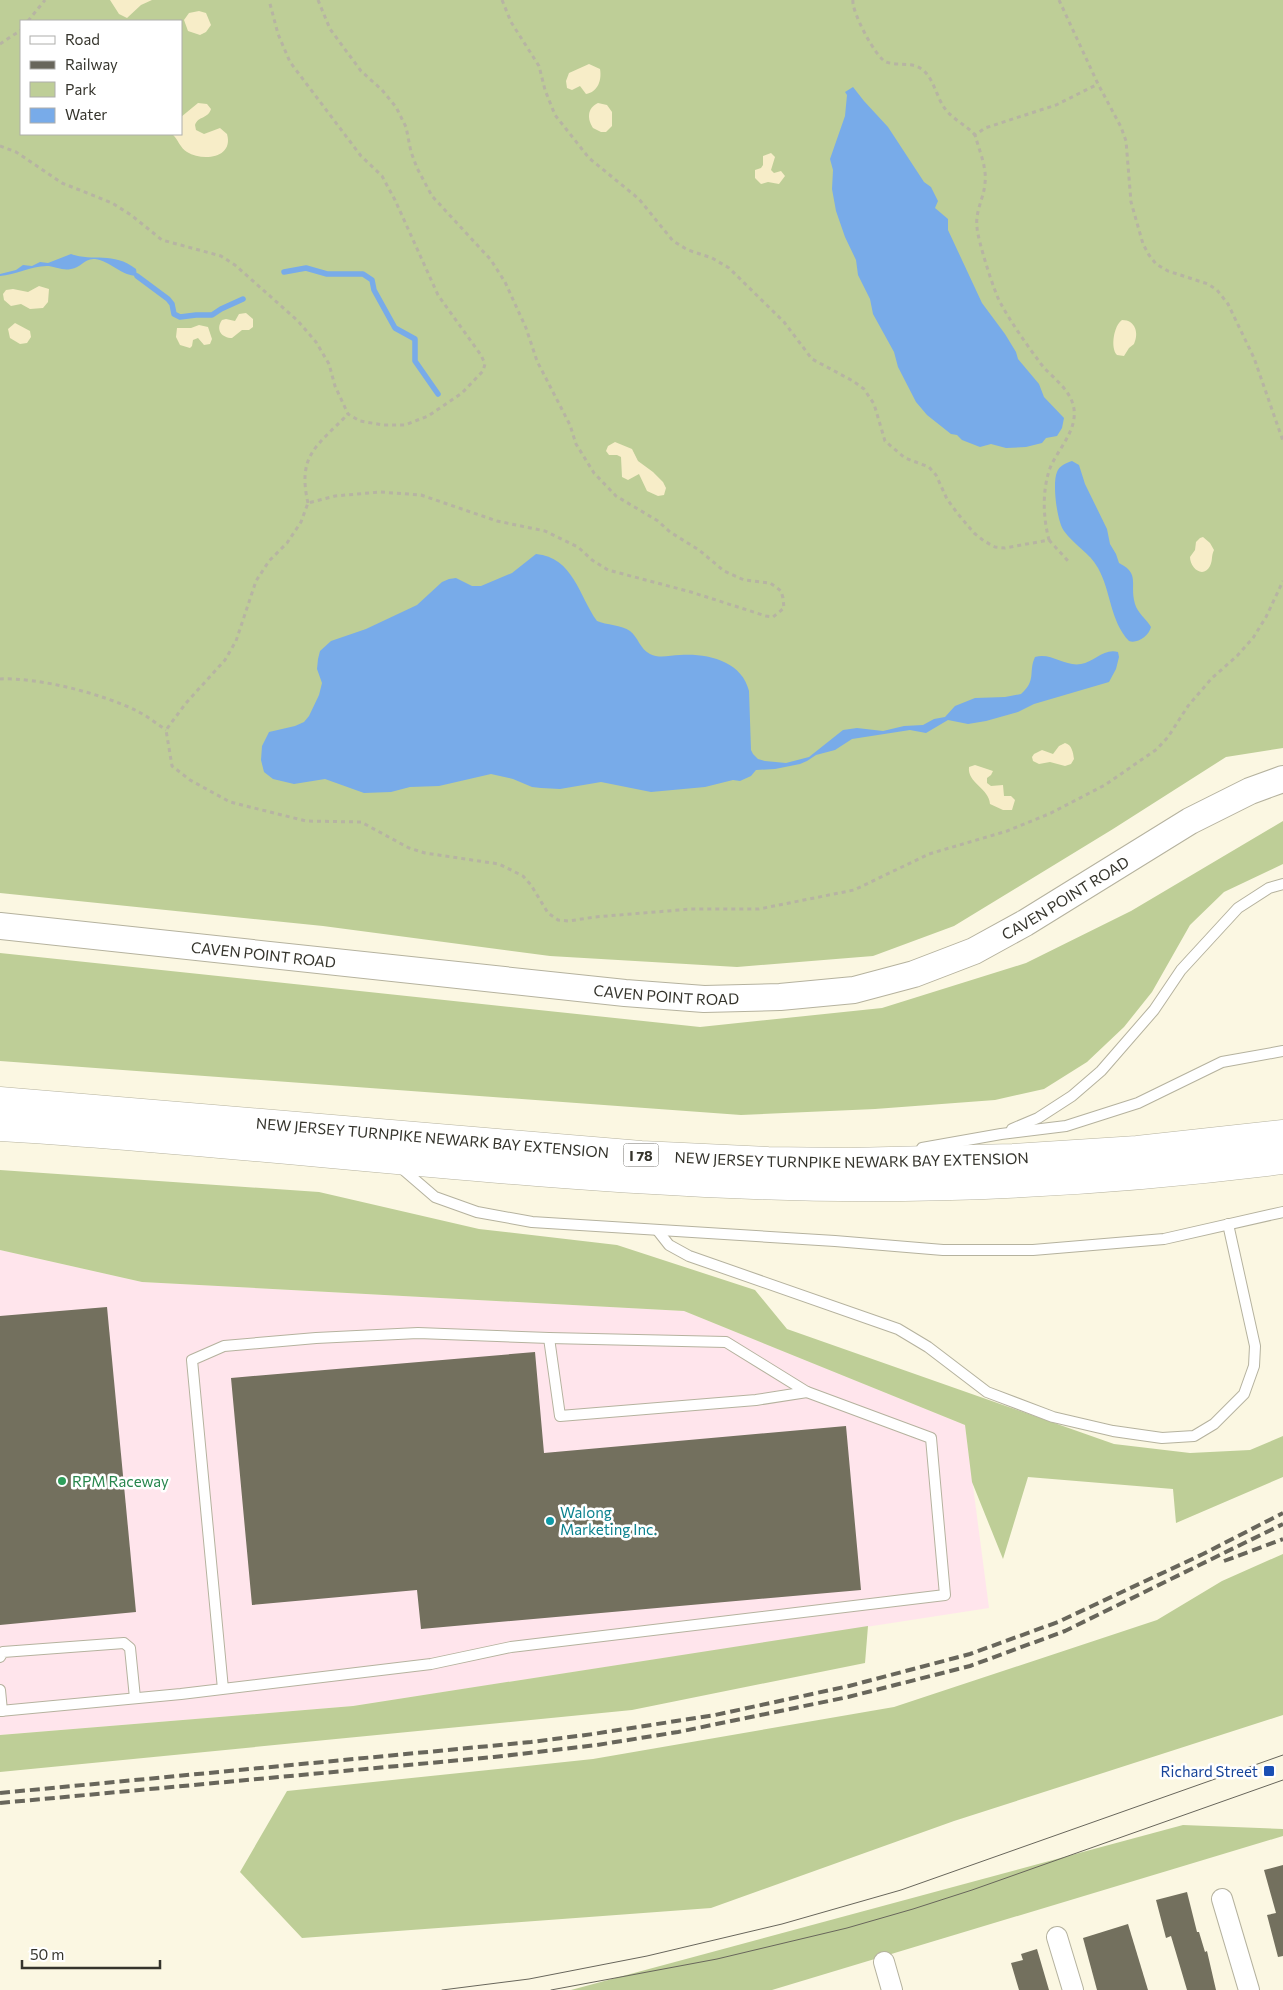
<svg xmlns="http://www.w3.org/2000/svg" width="1283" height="1990" viewBox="0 0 1283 1990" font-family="Commissioner,sans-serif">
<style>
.industrial{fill:#ffe5ec}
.green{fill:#bece97;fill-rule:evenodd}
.sand{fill:#f7edc8}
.water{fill:#78abe9}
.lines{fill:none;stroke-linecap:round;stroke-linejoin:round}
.stream{stroke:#78abe9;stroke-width:5.5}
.building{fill:#73705e}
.service-casing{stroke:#b5b29e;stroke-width:12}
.minor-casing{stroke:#b5b29e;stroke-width:22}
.tertiary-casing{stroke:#b5b29e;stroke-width:28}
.motorway-casing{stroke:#b5b29e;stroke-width:29}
.path{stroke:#b7b4a3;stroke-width:3;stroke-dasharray:4 4;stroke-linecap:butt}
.service{stroke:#fff;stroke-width:10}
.minor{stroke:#fff;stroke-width:20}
.tertiary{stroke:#fff;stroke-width:26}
.motorway{stroke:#fff;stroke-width:28}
.tram{stroke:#68665b;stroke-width:1}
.rail{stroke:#68665b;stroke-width:4;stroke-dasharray:10 5;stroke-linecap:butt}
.leisure-dot{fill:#2e9e5b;stroke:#fff;stroke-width:2}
.culture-dot{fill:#0f9aa8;stroke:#fff;stroke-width:2}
.transit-dot{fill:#1a4fb4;stroke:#fff;stroke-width:2}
.labels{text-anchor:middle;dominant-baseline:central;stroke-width:5;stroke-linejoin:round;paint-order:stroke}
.shield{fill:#fff;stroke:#72716b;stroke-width:1}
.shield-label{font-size:14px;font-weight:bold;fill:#35342c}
.street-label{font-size:15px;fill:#35342c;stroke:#fff}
.leisure-label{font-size:15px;fill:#27864d;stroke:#fff;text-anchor:start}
.culture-label{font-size:15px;fill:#0d838f;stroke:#fff;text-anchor:start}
.transit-label{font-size:15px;fill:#164399;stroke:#fff;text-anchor:end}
</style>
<rect width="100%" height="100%" fill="#fbf7e2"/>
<!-- industrial -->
<polygon class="industrial" points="0,1250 142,1282 684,1311 965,1425 989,1608 353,1706 0,1735"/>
<!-- green -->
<g class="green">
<path d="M 0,0 L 1283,0 L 1283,748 L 1226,757 L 1113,829 L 954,926 L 873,956 L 737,967 L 550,956 L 323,926 L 0,893 ZM 21,21 L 181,21 L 181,134 L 21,134 Z"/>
<polygon points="1283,821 1283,864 1224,892 1190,925 1152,992 1124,1027 1087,1062 1044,1089 995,1100 875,1109 741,1115 0,1061 0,953 700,1027 882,1008 1026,963 1131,911"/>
<polygon points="0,1170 319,1192 479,1229 617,1245 755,1290 787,1329 1114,1444 1190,1453 1250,1450 1283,1436 1283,1477 1176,1523 1173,1489 1028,1477 1003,1559 972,1482 965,1425 684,1311 142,1282 0,1250"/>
<polygon points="1283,1554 1283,1715 954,1821 711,1908 302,1938 240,1872 287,1791 593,1759 894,1707 1157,1620 1222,1581"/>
<polygon points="868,1626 865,1663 632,1710 0,1772 0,1735 353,1706"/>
<polygon points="1183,1825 1283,1829 1283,1836 772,1990 571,1990"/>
</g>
<!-- sand -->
<g class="sand">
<polygon points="110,0 152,0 141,5 127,18 119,14"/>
<polygon points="199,11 206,13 211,25 206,32 200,35 188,31 184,20 189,13"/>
<path d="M 589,64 L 600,69 C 602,80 598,92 586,94 L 580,86 L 572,90 L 567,88 L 566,81 L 569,73 Z"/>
<path d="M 198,103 L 207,104 L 211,109 C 208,119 198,116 195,125 L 196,130 L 204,134 L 220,128 L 227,134 C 234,158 203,162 187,152 C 180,148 178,139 172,134 L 181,134 L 181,117 Z"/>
<path d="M 598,103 L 607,105 L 612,112 L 612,126 L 606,132 L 601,132 L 593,128 C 587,119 587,108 598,103 Z"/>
<polygon points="771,153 775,157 771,170 774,173 781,171 785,176 779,184 768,182 761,184 755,178 755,170 761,168 763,165 763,156"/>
<polygon points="39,286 49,289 48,302 43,308 30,309 21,304 11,306 4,300 3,294 6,290 13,289 28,292"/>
<path d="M 246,313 L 253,319 L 253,327 L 249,330 L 242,330 L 232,338 C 222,338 215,330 222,320 L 226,319 L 235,321 L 239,314 Z"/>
<path d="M 1122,320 C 1136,320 1139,334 1134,344 L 1129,348 L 1124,356 L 1117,355 C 1110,348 1114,325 1122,320 Z"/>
<polygon points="15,323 30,331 31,337 27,343 20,344 10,338 8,329"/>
<polygon points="199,325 208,327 212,339 210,344 204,345 198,338 193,340 192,346 190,348 180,345 176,337 177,328 191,328"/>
<polygon points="615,442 632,449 638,461 653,472 663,482 666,488 664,495 658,496 647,491 639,474 628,480 622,477 621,457 617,455 609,455 606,451 608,446"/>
<path d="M 1203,537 L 1210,543 L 1214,550 C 1211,556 1213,560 1210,566 C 1203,579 1190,568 1190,557 L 1195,550 L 1196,542 L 1200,538 Z"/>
<path d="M 1065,743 C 1072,745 1073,752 1074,759 L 1071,764 L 1065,766 L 1050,762 L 1039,764 L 1033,761 L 1032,757 L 1034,754 L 1042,750 L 1053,754 L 1059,746 Z"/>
<path d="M 975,765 L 993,771 L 991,775 L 987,778 L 987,783 L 991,786 L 1003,785 L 1004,796 L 1011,796 L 1015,800 L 1012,810 L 1003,810 L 990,804 C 989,788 967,783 969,767 Z"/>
</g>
<!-- water -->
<g class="water">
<polygon points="853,87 864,101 888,127 924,182 931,187 938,201 935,208 948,219 948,230 982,303 1005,334 1016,352 1018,359 1039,384 1044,397 1064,418 1062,428 1057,436 1046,438 1042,443 1026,447 1006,448 991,444 980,447 962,440 957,435 951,434 927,415 916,402 898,367 894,352 873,314 870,299 858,275 856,260 845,237 836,211 832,189 833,170 830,159 845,116 847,95 845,92"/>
<path d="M 71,254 C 93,262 113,251 136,269 L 137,276 C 122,276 110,261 95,259 C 84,258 81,268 71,269 C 63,271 56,267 49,266 C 32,265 16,275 0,276 L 0,274 L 16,270 L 23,265 L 32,266 L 40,262 L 48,263 Z"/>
<path d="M 1072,461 L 1079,465 L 1085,484 L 1107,529 L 1110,544 L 1116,554 L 1119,563 C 1141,574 1129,584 1135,604 C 1137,612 1147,620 1151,627 C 1149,636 1137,644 1129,641 C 1110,621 1111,591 1098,568 C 1090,553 1074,545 1064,531 C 1057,522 1052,483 1057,472 C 1059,466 1066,463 1072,461 Z"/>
<path d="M 536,554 C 573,557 579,596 597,621 C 606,625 622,625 630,631 C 638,637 640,649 650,654 C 660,659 670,655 680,655 C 707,653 742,661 749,691 L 751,750 L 753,754 L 758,759 L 765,761 L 786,763 L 809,757 L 843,730 L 857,728 L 883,731 L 904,726 L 923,725 L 934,719 L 945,717 L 955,706 L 975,698 L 1005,697 L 1021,694 C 1037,680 1028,672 1035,657 C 1051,652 1065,667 1081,664 C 1094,662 1104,648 1118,652 L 1119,657 L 1116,669 L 1109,682 L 1034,704 L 1018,712 L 986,721 L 968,724 L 948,720 L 926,733 L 910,730 L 852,739 L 835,750 L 816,755 L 807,761 L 800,764 L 775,769 L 756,770 L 751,776 L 740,781 L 733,780 L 705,787 L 651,792 L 601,782 L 560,789 L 541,788 L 532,787 L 513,779 L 491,774 L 439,786 L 410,787 L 391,792 L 364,793 L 325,779 L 294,784 L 273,779 L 264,772 L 261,760 L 262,746 L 269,732 L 295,726 L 304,722 L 309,716 L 319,695 L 322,683 L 317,669 L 318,659 L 320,651 L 331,641 L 366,629 L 417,605 L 442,582 L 449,579 L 456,578 L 472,586 L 481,586 L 512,573 Z"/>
</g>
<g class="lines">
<!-- stream -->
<g class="stream">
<polyline points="284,272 306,268 327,274 363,274 372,280 374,290 395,328 415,339 415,361 438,394"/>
<polyline points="137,276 168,299 172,304 174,314 180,317 196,315 212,315 221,309 243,299"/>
</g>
</g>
<!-- building -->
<g class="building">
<polygon points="107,1307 136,1612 0,1625 0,1316"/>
<polygon points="535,1352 544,1453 846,1426 861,1590 421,1629 417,1590 252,1605 231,1378"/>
<polygon points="1283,1865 1283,1956 1278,1957 1267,1915 1276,1913 1264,1870"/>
<polygon points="1187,1892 1197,1932 1199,1932 1205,1952 1207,1951 1216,1990 1187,1990 1171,1936 1166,1938 1156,1900"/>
<polygon points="1128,1924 1148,1990 1097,1990 1083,1938"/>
<polygon points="1037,1949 1049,1990 1019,1990 1011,1963 1023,1960 1021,1954"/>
</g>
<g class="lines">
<!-- service casing -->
<g class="service-casing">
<g id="service">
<polyline points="1012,1129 1038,1118 1072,1096 1101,1071 1154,1010 1181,970 1238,908 1269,888 1283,884"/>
<polyline points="922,1148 1001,1134 1066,1126 1138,1103 1222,1062 1283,1051"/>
<polyline points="399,1166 435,1197 477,1212 532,1222 835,1241 943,1250 1033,1250 1164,1239 1283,1212"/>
<polyline points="658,1231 669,1245 689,1256 898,1329 928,1347 987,1392 1053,1417 1113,1431 1162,1438 1194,1436 1214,1424 1244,1394 1254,1366 1255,1346 1228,1224"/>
<polyline points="549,1338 560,1416 756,1400 807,1392"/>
<polyline points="0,1657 3,1652 124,1643 130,1648 135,1698"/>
<polyline points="0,1690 2,1711"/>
<polyline points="0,1711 181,1694 431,1664 511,1647 945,1595 931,1438 807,1392 726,1342 549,1338 418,1333 316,1338 224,1346 192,1360 223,1689"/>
</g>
</g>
<!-- minor casing -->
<g class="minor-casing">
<g id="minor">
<polyline points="1222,1899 1249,1990"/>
<polyline points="1057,1937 1073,1990"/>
<polyline points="884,1962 892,1990"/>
</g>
</g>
<!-- tertiary casing -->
<g class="tertiary-casing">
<g id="tertiary">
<path id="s1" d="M 0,926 L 625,993 L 704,999 L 780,997 L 854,990 L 914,974 L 974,951 L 1025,923 L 1190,821 L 1250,791 L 1283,779"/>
</g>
</g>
<!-- motorway casing -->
<g class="motorway-casing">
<g id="motorway">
<path id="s2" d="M 0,1101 L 641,1155 L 768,1161 L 849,1162 L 1013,1158 L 1137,1150 L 1283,1134"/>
<path d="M 0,1127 C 252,1142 502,1176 754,1185 C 930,1192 1108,1182 1283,1160"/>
</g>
</g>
<!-- path -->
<g class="path">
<polyline points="318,0 330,29 361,71 382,90 396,107 406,127 411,152 417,168 432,196 491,260 505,282 526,328 537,361 570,425 576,444 594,473 616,496 658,521 670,532 699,550 724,571 744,580 770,583 776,587 781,591 783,598 784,608 773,617 766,616 691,592 608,570 592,560 578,547 545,531 497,521 421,495 380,492 335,496 308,503 301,522 287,543 269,561 256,581 236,641 225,660 186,703 166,730 172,766 190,780 230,802 306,821 361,822 409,848 425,853 499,864 523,876 531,885 548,913 558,920 569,921 595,917 691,909 759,909 854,890 929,854 1007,831 1051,813 1105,785 1157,749 1168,737 1188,706 1212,678 1237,656 1253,638 1266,617 1283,581"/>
<path d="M 502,0 L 511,22 L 539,66 L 545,90 L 555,115 L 589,158 L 639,199 L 673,241 L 688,250 L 712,258 L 729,268 L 784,322 L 812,359 L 853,381 L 864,389 L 874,404 L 885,441 L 905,458 L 929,467 L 936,475 L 947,499 L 958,514 L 974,533 L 984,541 L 995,547 L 1005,548 L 1049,540 C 1043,517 1042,491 1050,468 C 1058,449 1077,431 1074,409 C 1071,389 1053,379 1041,364 C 1027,345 1012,324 1001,304 C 995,295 977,238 977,227 C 975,211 984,198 985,183 C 987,167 979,150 975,135 L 985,128 L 1056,105 L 1098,84"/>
<path d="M 853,0 C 851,11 876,58 886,62 C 897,66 910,62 920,68 C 934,76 936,98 946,110 C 954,120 966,125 975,135"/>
<polyline points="1059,0 1098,84 1121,127 1126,141 1131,202 1143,244 1149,255 1156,264 1168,271 1208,284 1217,290 1228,304 1254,358 1283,441"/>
<polyline points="28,21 45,0"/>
<polyline points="0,44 21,30"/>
<polyline points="0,146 16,152 62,183 112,203 131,215 162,240 221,256 235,265 298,321 316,342 329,364 335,386 348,414 360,421 383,425 405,425 428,416 462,393 483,371 485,364 481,355 438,295 395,200 382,176 361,156 290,62 278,34 269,0"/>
<path d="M 308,503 C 297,455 317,446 348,414"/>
<polyline points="1049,540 1068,561"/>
<path d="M 0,679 C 38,677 103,694 137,711 C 147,716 157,724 166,730"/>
</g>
<!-- service -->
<use href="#service" class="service"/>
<!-- minor -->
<use href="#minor" class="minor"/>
<!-- tertiary -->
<use href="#tertiary" class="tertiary"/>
<!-- motorway -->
<use href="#motorway" class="motorway"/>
<!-- tram -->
<g class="tram">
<polyline points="442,1990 529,1979 647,1956 782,1924 901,1890 1283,1755"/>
<polyline points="551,1990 717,1959 847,1928 913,1909 972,1890 1283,1780"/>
</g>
<!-- rail -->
<g class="rail">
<polyline points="1224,1561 1283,1539"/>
<polyline points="0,1793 531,1742 593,1734 715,1715 849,1686 970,1654 1058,1622 1203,1554 1283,1513"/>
<polyline points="0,1803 494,1757 597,1745 678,1732 848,1697 970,1666 1065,1631 1283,1524"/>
</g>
</g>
<!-- markers -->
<circle class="leisure-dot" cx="62" cy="1481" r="5"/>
<circle class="culture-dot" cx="550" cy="1521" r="5"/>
<rect class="transit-dot" x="1263" y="1765" width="12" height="12" rx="2.5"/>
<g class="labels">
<!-- shield labels -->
<rect class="shield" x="623.5" y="1143.5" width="35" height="23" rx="4"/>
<g class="shield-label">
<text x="641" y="1155">I 78</text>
</g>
<!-- street labels -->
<g class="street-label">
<text stroke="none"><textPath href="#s1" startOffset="1090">CAVEN POINT ROAD</textPath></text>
<text stroke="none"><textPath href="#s1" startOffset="265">CAVEN POINT ROAD</textPath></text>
<text stroke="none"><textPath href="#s1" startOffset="670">CAVEN POINT ROAD</textPath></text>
<text stroke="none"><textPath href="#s2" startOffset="434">NEW JERSEY TURNPIKE NEWARK BAY EXTENSION</textPath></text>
<text stroke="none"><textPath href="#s2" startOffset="854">NEW JERSEY TURNPIKE NEWARK BAY EXTENSION</textPath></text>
</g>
<!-- leisure labels -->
<g class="leisure-label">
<text x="72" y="1481">RPM Raceway</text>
</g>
<!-- culture labels -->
<g class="culture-label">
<text x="560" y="1512">Walong<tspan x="560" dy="17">Marketing Inc.</tspan></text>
</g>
<!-- transit labels -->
<g class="transit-label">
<text x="1258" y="1771">Richard Street</text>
</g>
</g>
<!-- legend -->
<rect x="20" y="20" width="162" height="115" fill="#ffffff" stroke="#aeaeab"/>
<rect x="30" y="36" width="25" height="8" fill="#ffffff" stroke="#aeaeab"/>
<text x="65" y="45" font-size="15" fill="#35342c">Road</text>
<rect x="30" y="61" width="25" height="8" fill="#68665b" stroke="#aeaeab"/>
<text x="65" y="70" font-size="15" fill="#35342c">Railway</text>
<rect x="30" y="82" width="25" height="15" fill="#bece97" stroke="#aeaeab"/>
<text x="65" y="95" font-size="15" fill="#35342c">Park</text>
<rect x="30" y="108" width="25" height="15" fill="#78abe9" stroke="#aeaeab"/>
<text x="65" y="120" font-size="15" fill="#35342c">Water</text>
<!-- scale -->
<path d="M22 1960v8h138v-8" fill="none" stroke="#35342c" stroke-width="2.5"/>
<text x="30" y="1960" font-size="15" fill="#35342c" stroke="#ffffff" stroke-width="4" paint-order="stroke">50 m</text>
</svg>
